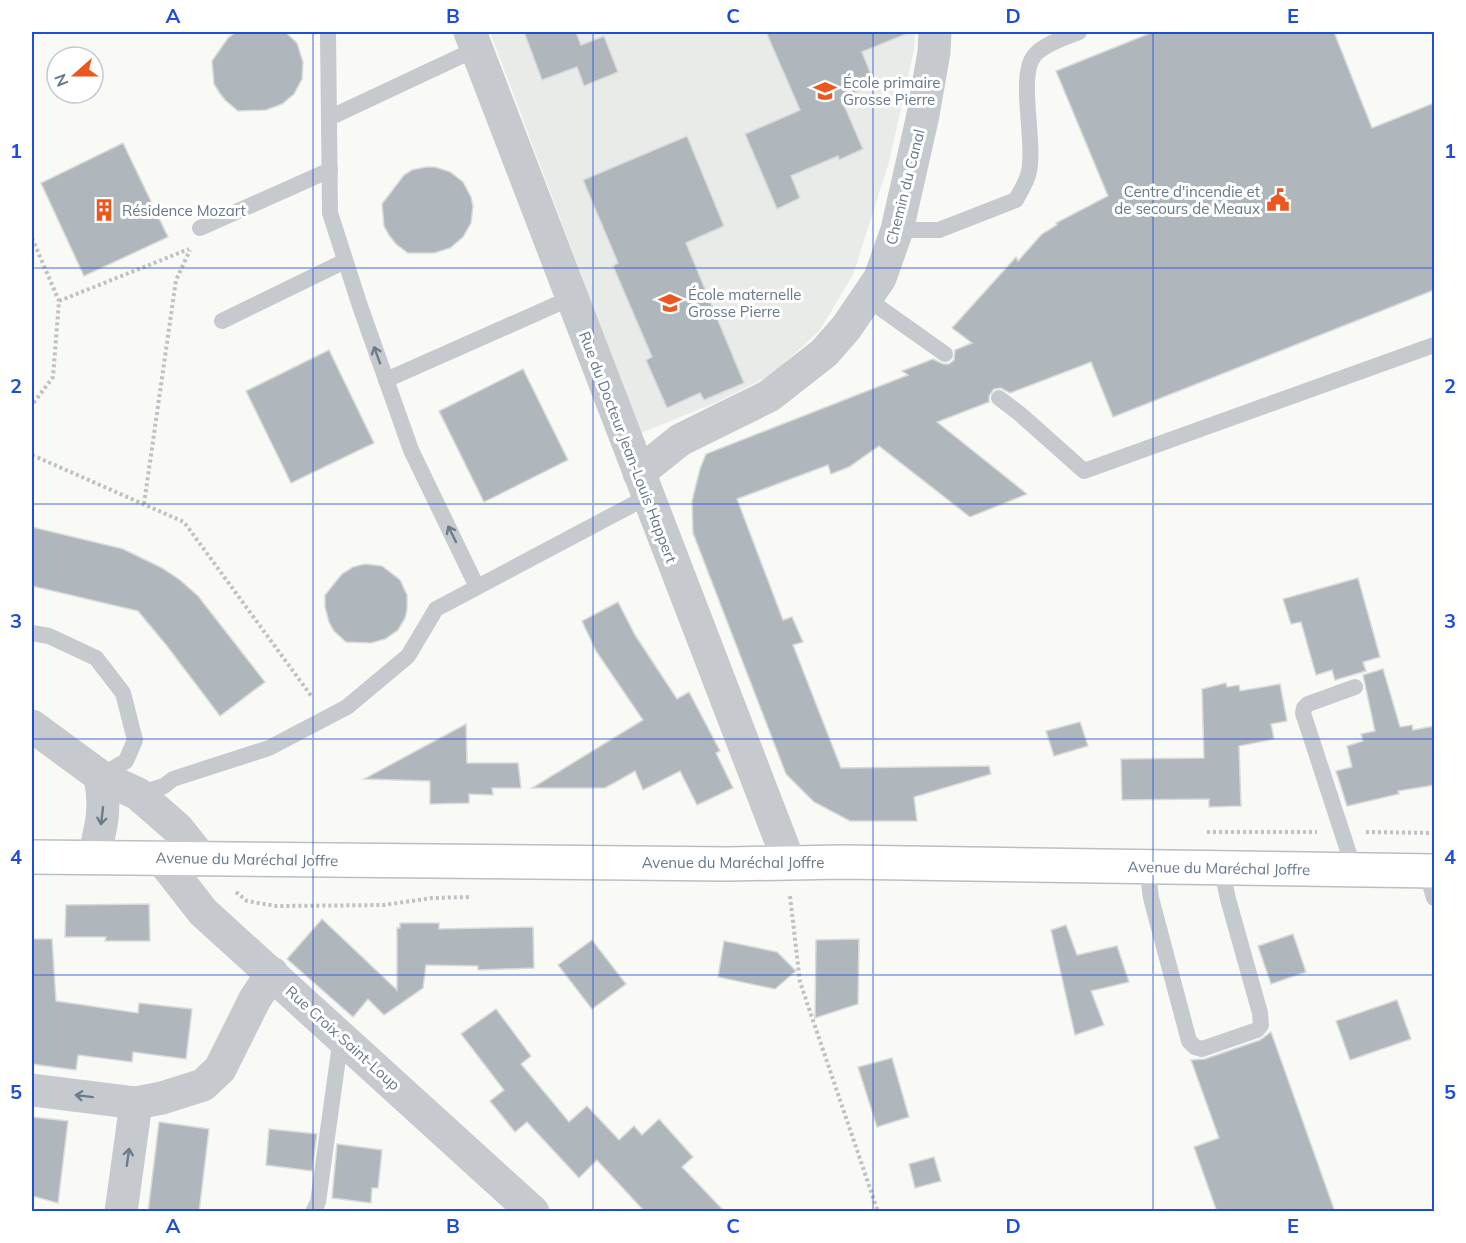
<svg xmlns="http://www.w3.org/2000/svg" width="1466" height="1243" viewBox="0 0 1466 1243" font-family="Mulish,sans-serif">
<style>
.built{fill:#e9ebe9}
.building{fill:#afb7bd;stroke:#dadad8;stroke-width:1.5}
.lines{fill:none;stroke-linecap:round;stroke-linejoin:round}
.secondary-casing{stroke:#babfc4;stroke-width:36}
.path{stroke:#bfc2c4;stroke-width:4;stroke-dasharray:3 3;stroke-linecap:butt}
.lane{stroke:#c6cace;stroke-width:16}
.street{stroke:#c6cace;stroke-width:33}
.secondary{stroke:#fff;stroke-width:33}
.oneway{stroke:#6b7c8c}
.grid{fill:none;stroke:#1d4ed8;stroke-width:1.5;stroke-opacity:0.55}
.labels{text-anchor:middle;dominant-baseline:central;stroke-width:6;stroke-linejoin:round;paint-order:stroke}
.poi-label{font-size:15px;fill:#667889;stroke:#fff;text-anchor:start}
.street-label{font-size:15px;fill:#667889;stroke:#fff}
.neatline{fill:none;stroke:#1d4ed8;stroke-width:2}
.grid-label{font-size:20px;text-anchor:middle;font-weight:bold;fill:#1d4ed8}
</style>
<rect width="100%" height="100%" fill="#f9f9f6"/>
<!-- built -->
<polygon class="built" points="490,32 915,32 914,50 889,162 853,275 820,330 773,374 717,402 641,433"/>
<!-- building -->
<g class="building">
<polygon points="236,32 285,32 297,43 303,62 302,79 294,94 282,104 266,110 238,111 225,100 219,92 214,84 212,61 228,38"/>
<polygon points="524,32 576,32 581,45 604,36 618,72 584,86 577,67 542,80"/>
<polygon points="766,32 911,32 862,52 875,84 841,98 863,149 839,160 838,156 791,176 800,198 777,209 745,134 800,110"/>
<polygon points="1153,32 1334,32 1372,128 1434,103 1434,290 1113,417 1091,362 1010,393 1001,388 994,389 989,396 989,402 937,422 1027,494 970,517 879,446 849,467 831,474 828,465 737,499 783,620 792,617 803,642 793,645 841,768 989,766 991,774 914,797 917,821 850,821 814,802 786,774 693,533 692,501 700,469 706,454 908,375 902,371 933,359 943,364 949,364 954,360 955,350 972,343 952,328 1016,257 1018,261 1042,234 1057,225 1056,223 1108,196 1056,71"/>
<polygon points="687,136 724,226 686,243 744,383 704,400 700,393 667,408 646,360 652,357 613,266 618,263 583,180"/>
<polygon points="123,143 168,237 84,276 41,183"/>
<polygon points="426,167 435,167 450,172 463,182 471,197 473,206 471,223 463,237 450,248 434,253 408,253 396,244 389,235 384,226 382,204 404,175 412,170"/>
<polygon points="329,350 374,443 291,483 246,391"/>
<polygon points="523,369 568,460 484,502 439,411"/>
<polygon points="32,527 123,549 162,568 180,580 198,596 265,682 220,716 167,646 138,611 32,586"/>
<polygon points="365,564 382,566 400,580 407,595 407,610 405,618 398,630 385,639 371,643 346,642 334,631 329,622 325,607 325,595 342,574 353,567"/>
<polygon points="1358,578 1380,657 1363,662 1366,671 1335,680 1332,670 1316,675 1301,622 1291,624 1283,599"/>
<polygon points="618,602 635,635 677,699 689,692 720,751 716,753 733,788 697,805 680,771 643,790 635,771 605,788 532,788 643,720 596,651 582,621"/>
<polygon points="1383,669 1400,727 1412,725 1413,730 1434,726 1434,785 1398,791 1399,794 1347,806 1336,771 1352,767 1347,746 1363,741 1361,734 1375,731 1363,675"/>
<polygon points="1226,683 1227,687 1239,685 1240,691 1280,684 1287,721 1271,724 1274,739 1239,746 1241,806 1209,807 1209,799 1122,800 1121,759 1204,758 1202,689"/>
<polygon points="1080,722 1088,746 1054,756 1046,731"/>
<polygon points="466,724 467,763 518,763 521,788 492,788 493,795 469,794 469,803 430,804 430,781 364,779"/>
<polygon points="149,904 150,941 105,941 106,937 65,937 66,905"/>
<polygon points="322,919 397,990 397,928 400,928 400,923 439,923 439,929 533,927 534,968 478,970 478,966 426,965 423,988 384,1015 368,999 353,1017 287,959"/>
<polygon points="1066,925 1077,955 1117,946 1129,982 1091,991 1104,1025 1075,1035 1051,930"/>
<polygon points="1293,934 1306,972 1271,984 1258,946"/>
<polygon points="32,939 52,939 56,1001 138,1013 139,1003 192,1009 186,1059 133,1052 132,1062 78,1055 76,1070 32,1064"/>
<polygon points="859,939 858,1004 815,1018 816,940"/>
<polygon points="592,940 626,984 592,1009 558,965"/>
<polygon points="724,941 777,952 796,971 775,989 718,977"/>
<polygon points="1397,1000 1411,1039 1350,1060 1336,1021"/>
<polygon points="496,1009 531,1056 521,1064 569,1122 587,1106 619,1140 634,1126 642,1135 659,1119 693,1157 682,1167 725,1212 645,1212 597,1160 579,1178 527,1122 515,1132 490,1101 504,1090 461,1034"/>
<polygon points="1271,1032 1335,1212 1217,1212 1194,1147 1219,1138 1191,1060 1205,1059 1260,1040"/>
<polygon points="892,1058 909,1117 877,1127 858,1067"/>
<polygon points="32,1117 68,1121 58,1203 32,1196"/>
<polygon points="159,1122 209,1129 199,1212 148,1212"/>
<polygon points="269,1129 317,1134 312,1171 266,1165"/>
<polygon points="337,1144 382,1150 378,1188 372,1188 371,1203 332,1198"/>
<polygon points="934,1157 941,1181 915,1188 909,1164"/>
</g>
<g class="lines">
<!-- secondary casing -->
<g class="secondary-casing">
<polyline id="secondary" points="32,857 727,864 843,862 1434,871"/>
</g>
<!-- path -->
<g class="path">
<polyline points="32,238 59,301 53,377 32,405"/>
<polyline points="59,301 189,249"/>
<polyline points="32,455 184,522 312,697"/>
<polyline points="144,504 176,280 190,250"/>
<polyline points="1207,832 1317,832"/>
<polyline points="1366,832 1434,833"/>
<polyline points="236,892 247,901 276,906 384,905 432,898 471,897"/>
<polyline points="790,896 800,982 878,1212"/>
</g>
<!-- lane -->
<g class="lane">
<polyline points="328,32 330,213 360,306 411,450 477,587"/>
<polyline points="329,118 476,49"/>
<polyline points="200,228 330,170"/>
<path d="M 897,230 L 939,230 L 1016,200 C 1020,192 1026,183 1028,175 C 1037,146 1017,77 1034,56 C 1042,45 1066,37 1079,32"/>
<polyline points="866,298 945,354"/>
<polyline points="222,321 345,261"/>
<polyline points="386,380 571,298"/>
<polyline points="999,398 1020,414 1084,471 1434,345"/>
<polyline points="32,633 49,636 96,658 123,693 135,740 126,761 100,776"/>
<polyline points="138,794 164,786 173,779 269,748 347,707 408,656 436,609 647,497"/>
<polyline points="1147,867 1151,898 1189,1041 1195,1047 1202,1049 1257,1030 1261,1025 1260,1013 1228,899 1221,867"/>
<polyline points="1354,869 1303,713 1304,708 1308,704 1355,687"/>
<polyline points="1426,870 1434,898"/>
<polyline points="313,1212 318,1202 341,1037"/>
</g>
<!-- street -->
<g class="street">
<polyline points="470,32 789,862"/>
<polyline points="639,473 680,440 769,396 824,353 846,328 880,278 897,230 923,115 934,52 935,32"/>
<polyline points="32,726 100,776 138,794 178,829 201,858"/>
<path d="M 94,856 C 102,824 106,809 100,776"/>
<polyline points="160,857 203,912 533,1212"/>
<polyline points="32,1090 136,1103 162,1098 203,1085 220,1069 255,999 272,973"/>
<polyline points="121,1212 136,1103"/>
</g>
<!-- secondary -->
<use href="#secondary" class="secondary"/>
</g>
<!-- one-way arrows -->
<defs><path id="oneway-shaft" d="M-6 0H5M1.5-3L5.5 0L1.5 3" fill="none" stroke-width="1.6" stroke-linecap="round" stroke-linejoin="round" transform="scale(1.5)"/></defs>
<g class="oneway">
<use href="#oneway-shaft" transform="translate(377 355) rotate(-110)"/>
<use href="#oneway-shaft" transform="translate(452 534) rotate(-116)"/>
<use href="#oneway-shaft" transform="translate(102 816) rotate(97)"/>
<use href="#oneway-shaft" transform="translate(84 1096) rotate(-173)"/>
<use href="#oneway-shaft" transform="translate(128 1157) rotate(-82)"/>
</g>
<!-- grid -->
<path class="grid" d="M 313,32 L 313,1212M 593,32 L 593,1212M 873,32 L 873,1212M 1153,32 L 1153,1212M 32,268 L 1434,268M 32,504 L 1434,504M 32,739 L 1434,739M 32,975 L 1434,975"/>
<!-- icons -->
<defs>
<g id="school-bare" transform="scale(1.8)"><path d="M0-5L7-2L0 1L-7-2ZM-4 1L0 2.5L4 1V4Q0 6-4 4Z" fill="#ee5620" stroke="#fff" stroke-width="2.5" paint-order="stroke"/></g>
<g id="civic-bare" transform="scale(1.8)"><path d="M-.6-6.5H3V-4.5H.6V-3L4-1V1h2V6H-6V1h2V-1L-.6-3ZM-1.2 2.5V6h2.4V2.5Z" fill="#ee5620" stroke="#fff" stroke-width="2.5" paint-order="stroke"/></g>
<g id="building-bare" transform="scale(1.8)"><path d="M-4-6H4V6H1V3H-1V6H-4ZM-2.5-4.3h1.7v1.8h-1.7ZM.8-4.3h1.7v1.8H.8ZM-2.5-1h1.7V.8h-1.7ZM.8-1h1.7V.8H.8Z" fill="#ee5620" stroke="#fff" stroke-width="2.5" paint-order="stroke"/></g>
</defs>
<g fill-rule="evenodd">
<use href="#school-bare" x="825" y="91"/>
<use href="#civic-bare" x="1278" y="200"/>
<use href="#building-bare" x="104" y="210"/>
<use href="#school-bare" x="670" y="303"/>
</g>
<g class="labels">
<!-- poi labels -->
<g class="poi-label">
<text x="843" y="82">École primaire<tspan x="843" dy="17">Grosse Pierre</tspan></text>
<text x="1260" y="191" text-anchor="end">Centre d'incendie et<tspan x="1260" dy="17">de secours de Meaux</tspan></text>
<text x="122" y="210">Résidence Mozart</text>
<text x="688" y="294">École maternelle<tspan x="688" dy="17">Grosse Pierre</tspan></text>
</g>
<!-- street labels -->
<g class="street-label">
<text transform="translate(905 187) rotate(-76)">Chemin du Canal</text>
<text transform="translate(628 447) rotate(69)">Rue du Docteur Jean-Louis Happert</text>
<text transform="translate(247 859) rotate(1)">Avenue du Maréchal Joffre</text>
<text x="733" y="862">Avenue du Maréchal Joffre</text>
<text transform="translate(1219 868) rotate(1)">Avenue du Maréchal Joffre</text>
<text transform="translate(343 1038) rotate(42)">Rue Croix Saint-Loup</text>
</g>
</g>
<!-- border -->
<rect width="1466" height="1243" fill="none" stroke="#ffffff" stroke-width="66"/>
<!-- north arrow -->
<g transform="translate(75 75) rotate(249)"><circle r="28" fill="#ffffff" stroke="#c2c9d0" stroke-width="1.5"/>
<path d="M0-4.5L10 22L0 15L-10 22Z" fill="#ee5620"/>
<text y="-9" font-size="16" font-weight="bold" text-anchor="middle" fill="#667889">N</text>
</g>
<rect x="33" y="33" width="1400" height="1177" class="neatline"/>
<g class="grid-label">
<text x="173" y="23">A</text>
<text x="453" y="23">B</text>
<text x="733" y="23">C</text>
<text x="1013" y="23">D</text>
<text x="1293" y="23">E</text>
<text x="16" y="158">1</text>
<text x="1450" y="158">1</text>
<text x="16" y="393">2</text>
<text x="1450" y="393">2</text>
<text x="16" y="628">3</text>
<text x="1450" y="628">3</text>
<text x="16" y="864">4</text>
<text x="1450" y="864">4</text>
<text x="16" y="1099">5</text>
<text x="1450" y="1099">5</text>
<text x="173" y="1233">A</text>
<text x="453" y="1233">B</text>
<text x="733" y="1233">C</text>
<text x="1013" y="1233">D</text>
<text x="1293" y="1233">E</text>
</g>
</svg>
